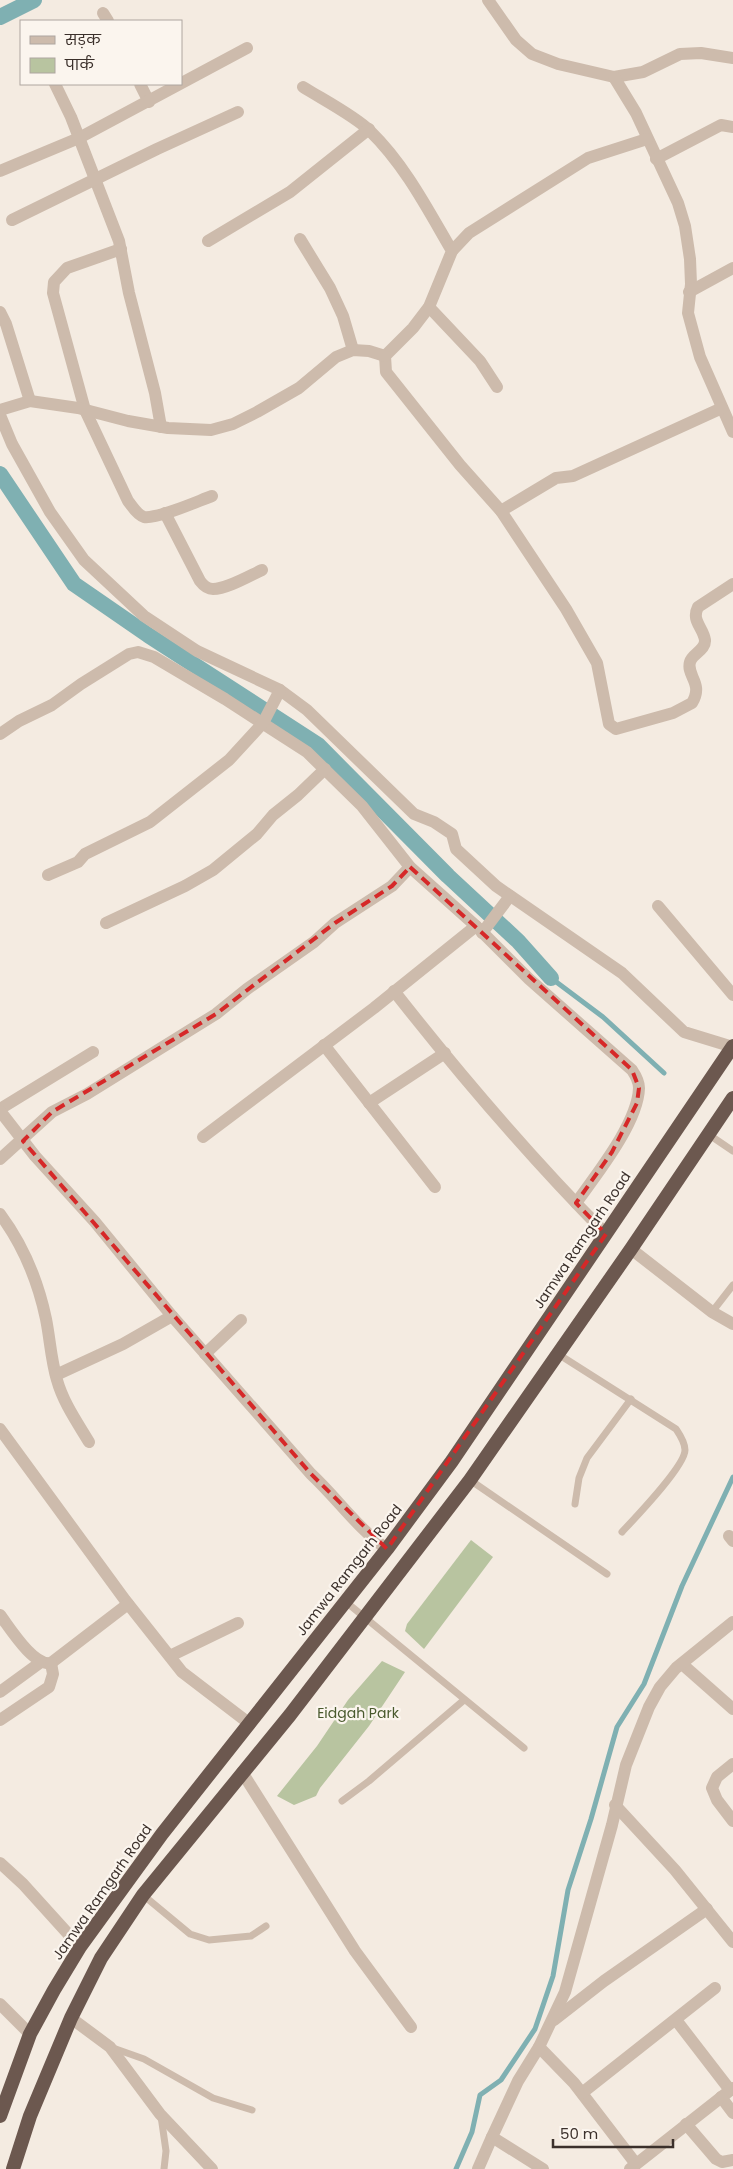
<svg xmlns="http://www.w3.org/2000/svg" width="733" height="2169" viewBox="0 0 733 2169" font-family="Poppins,'Noto Sans Devanagari',sans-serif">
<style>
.green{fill:#b8c4a0}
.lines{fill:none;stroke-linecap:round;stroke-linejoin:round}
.stream{stroke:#7fb0b2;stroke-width:5}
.canal{stroke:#7fb0b2;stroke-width:16}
.service{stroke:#cdbbac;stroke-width:7}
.minor{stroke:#cdbbac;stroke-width:12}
.trunk{stroke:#6c584f;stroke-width:14}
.marked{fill:none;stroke:#d62828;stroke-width:4;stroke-dasharray:10 6;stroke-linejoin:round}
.labels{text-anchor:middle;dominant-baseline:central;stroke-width:4.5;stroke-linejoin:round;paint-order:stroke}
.street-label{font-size:14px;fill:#3b302b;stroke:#fbf5ee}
.park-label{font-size:14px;fill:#4a5a2e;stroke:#fbf5ee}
</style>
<rect width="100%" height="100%" fill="#f4ebe1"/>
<!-- green -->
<g class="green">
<polygon points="471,1540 493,1557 424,1649 405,1631 407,1624"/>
<polygon points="382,1661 405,1672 369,1726 320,1788 316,1796 294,1805 277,1796 317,1746 348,1700"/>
</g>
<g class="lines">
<!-- stream -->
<g class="stream">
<polyline points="551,978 603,1017 664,1073"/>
<polyline points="456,2169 472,2132 480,2095 501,2080 535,2029 553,1976 568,1890 591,1819 617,1727 644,1684 682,1586 733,1477"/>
</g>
<!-- canal -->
<g class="canal">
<polyline points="0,17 34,0"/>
<polyline points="0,474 74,584 148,635 318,745 448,876 518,941 551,978"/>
</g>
<!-- service -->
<g class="service">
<polyline points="708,1134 733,1151"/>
<polyline points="712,1312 733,1285"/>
<path d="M 558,1354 L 676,1429 C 680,1435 685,1442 685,1450 C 685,1466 635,1518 622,1532"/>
<polyline points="470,1480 607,1574"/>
<polyline points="575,1504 579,1478 587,1458 631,1399"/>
<polyline points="346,1602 524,1748"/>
<polyline points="342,1801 369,1781 464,1700"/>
<polyline points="143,1895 190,1934 209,1940 251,1936 266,1926"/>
<polyline points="113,2048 144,2059 213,2098 252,2110"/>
<polyline points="161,2116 166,2151 164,2169"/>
</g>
<!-- minor -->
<g class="minor">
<polyline points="488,0 516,40 532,54 558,64 614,77 643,72 680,54 701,53 733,58"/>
<polyline points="103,13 108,21"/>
<polyline points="614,77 636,113 678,203 685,226 690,259 691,284 688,313 700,357 733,432"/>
<polyline points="55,84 71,117 119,241 129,293 155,393 161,427"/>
<polyline points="140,84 149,102"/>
<path d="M 303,87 C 322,99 355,116 370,131 C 405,165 428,210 452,251 L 429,307 L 413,328 L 385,356 L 386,372 L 460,465 L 501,511"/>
<polyline points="656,159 721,125 733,127"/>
<polyline points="0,171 79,138 247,48"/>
<polyline points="12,220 157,149 238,112"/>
<polyline points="300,239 330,288 343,316 353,350"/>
<polyline points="208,241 290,192 369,129"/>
<path d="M 121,249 L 67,268 L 54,282 L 53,293 L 85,410 L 128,501 C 132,506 137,515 144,517 C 158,519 198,501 212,496"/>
<polyline points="452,251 469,233 588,158 647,139"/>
<polyline points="689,292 733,268"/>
<polyline points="429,307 480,361 497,387"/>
<polyline points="0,312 6,324 30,401"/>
<path d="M 722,408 L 573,476 L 556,478 L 501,511 L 566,609 L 597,663 L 609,724 L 616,729 L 673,713 L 692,703 C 704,683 686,676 690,662 C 692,654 706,650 705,640 C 703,627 691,621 698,607 L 733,584"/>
<polyline points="0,410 30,401 78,408 128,421 168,428 211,430 233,424 257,412 299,388 336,357 353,350 369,351 385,356"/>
<polyline points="0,415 12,444 50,512 84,560 144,616 197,651 280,690 307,710 414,814 434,822 452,834 456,849 496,886 622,973 684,1032 733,1047"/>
<path d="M 165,513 L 200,581 C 203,585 207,589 213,589 C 227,589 249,576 262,570"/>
<path d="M 0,734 L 19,721 L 52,705 L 81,684 L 129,654 L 138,652 L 154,657 L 225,699 L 307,752 L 362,806 L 410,867 L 476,926 L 529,979 L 632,1070 C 636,1076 639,1081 639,1088 C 638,1123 596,1175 576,1203"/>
<polyline points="48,875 78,862 85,854 150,822 229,760 263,723 280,690"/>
<polyline points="658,906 733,995"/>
<polyline points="106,923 185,886 213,870 257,834 273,815 298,795 325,769"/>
<polyline points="482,933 510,896"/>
<path d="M 394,991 C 460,1075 531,1158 606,1234"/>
<polyline points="324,1045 435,1187"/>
<polyline points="369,1103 445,1053"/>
<polyline points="0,1109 93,1052"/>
<path d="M 0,1111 L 35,1156 L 95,1222 L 172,1316 L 311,1474 C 337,1498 358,1529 387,1549"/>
<polyline points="203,1137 374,1008 476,926"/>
<polyline points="0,1159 52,1112 87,1094 216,1014 247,989 314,942 335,923 392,886 410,867"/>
<path d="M 0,1214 C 23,1245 38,1281 46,1319 C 50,1339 51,1360 57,1380 C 63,1402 77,1422 89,1442"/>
<polyline points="631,1249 712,1312 733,1324"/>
<polyline points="205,1354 241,1320"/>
<polyline points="56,1375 123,1344 172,1316"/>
<polyline points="0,1429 125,1600 182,1672 250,1724"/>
<polyline points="729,1536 733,1541"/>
<path d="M 0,1615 C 10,1628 33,1666 51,1663 L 128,1604"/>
<polyline points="170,1656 238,1623"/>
<polyline points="682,1664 733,1709"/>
<polyline points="0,1692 41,1662"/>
<polyline points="0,1720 49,1687 53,1674 51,1663"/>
<polyline points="733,1764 717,1777 712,1788 717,1800 733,1821"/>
<polyline points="242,1772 355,1951 411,2027"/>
<polyline points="615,1805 675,1870 733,1942"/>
<polyline points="0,1863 23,1884 80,1947"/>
<polyline points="0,2004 30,2034"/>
<polyline points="71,2018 110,2047 160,2114 212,2169"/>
<polyline points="554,2020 604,1981 707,1909"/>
<polyline points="676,2020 730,2090"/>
<polyline points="539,2047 574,2083 636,2164"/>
<polyline points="582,2093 715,1988"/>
<polyline points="721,2097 733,2113"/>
<polyline points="686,2124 716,2159 722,2162 733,2160"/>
<polyline points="478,2169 492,2137"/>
<polyline points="543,2169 492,2137 518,2081 539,2047 565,1992 612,1825 626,1765 649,1707 660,1687 676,1668 733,1622"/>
<polyline points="630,2169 733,2088"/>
</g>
<!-- trunk -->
<g class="trunk">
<polyline points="0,2116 30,2034 54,1990 80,1947 162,1834 387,1549 452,1461 733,1046"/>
<polyline points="13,2169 30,2116 71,2018 101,1958 143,1895 290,1715 470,1480 631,1249 733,1098"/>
</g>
</g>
<!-- marked area -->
<path class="marked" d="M 410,867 L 632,1070 L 639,1088 L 637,1103 L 612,1152 L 576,1203 L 606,1234 L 387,1549 L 311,1474 L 23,1141 L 52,1112 L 216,1014 L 335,923 L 392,886 Z"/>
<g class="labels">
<!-- street labels -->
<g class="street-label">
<text transform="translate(582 1240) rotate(-56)">Jamwa Ramgarh Road</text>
<text transform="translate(349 1570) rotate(-52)">Jamwa Ramgarh Road</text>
<text transform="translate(102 1892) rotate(-55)">Jamwa Ramgarh Road</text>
</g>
<!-- park labels -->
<g class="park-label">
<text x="358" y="1713">Eidgah Park</text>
</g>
</g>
<!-- legend -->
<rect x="20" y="20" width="162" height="65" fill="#fbf5ee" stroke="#aea6a0"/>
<rect x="30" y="36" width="25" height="8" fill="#cdbbac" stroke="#aea6a0"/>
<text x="65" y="45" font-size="15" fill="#3b302b">सड़क</text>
<rect x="30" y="58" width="25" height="15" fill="#b8c4a0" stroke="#aea6a0"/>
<text x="65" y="70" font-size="15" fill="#3b302b">पार्क</text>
<!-- scale -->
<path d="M553 2139v8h120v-8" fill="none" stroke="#3b302b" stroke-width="2.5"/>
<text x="560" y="2139" font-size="15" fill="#3b302b" stroke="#fbf5ee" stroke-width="4" paint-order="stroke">50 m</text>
</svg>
